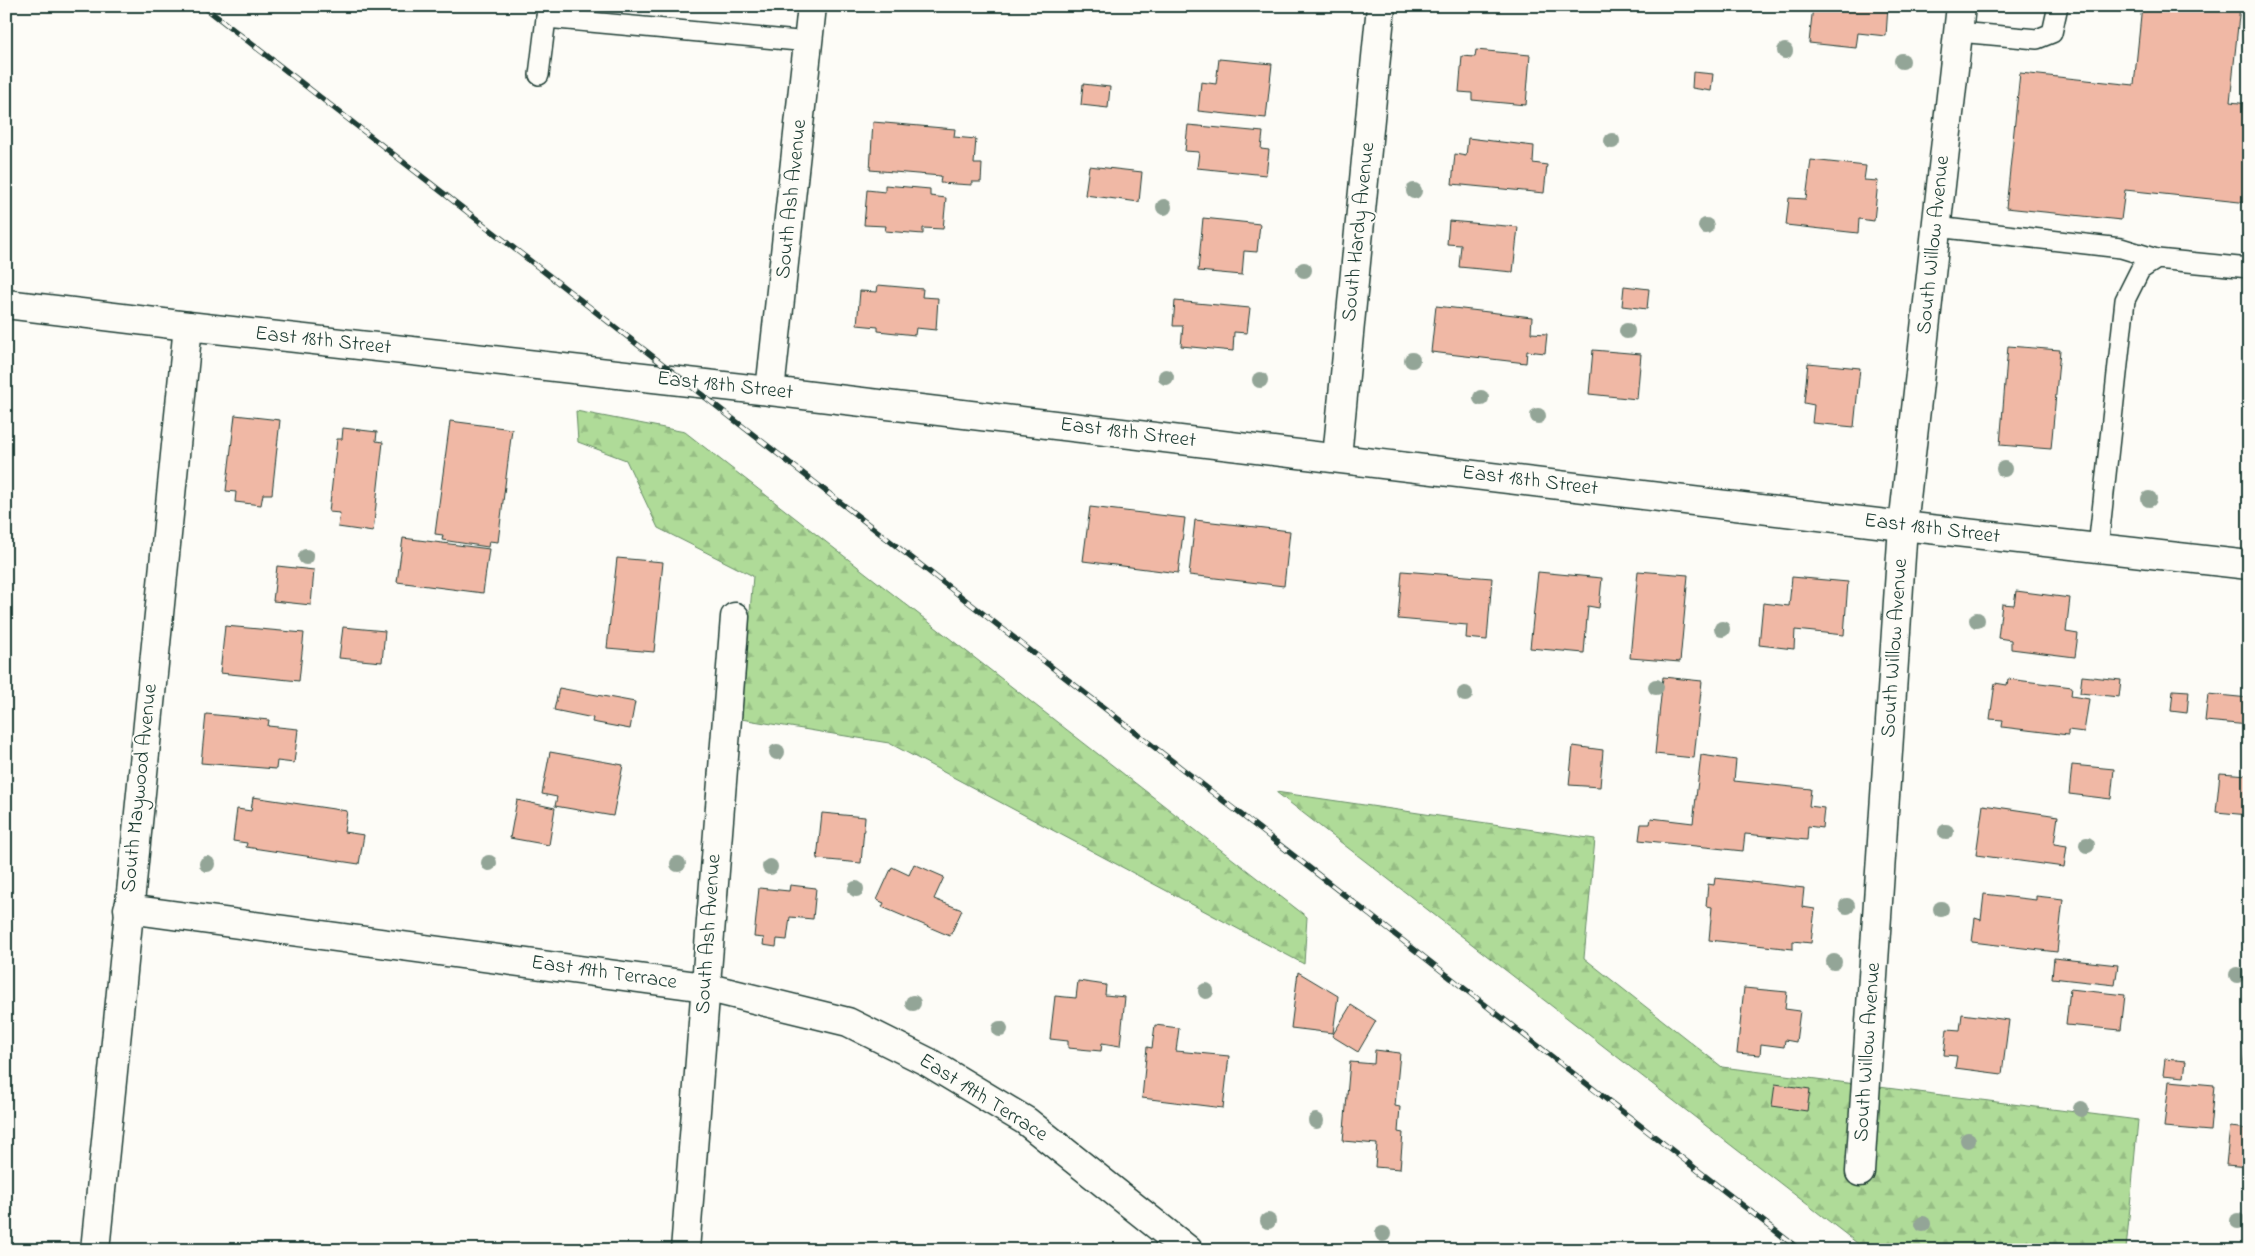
<svg xmlns="http://www.w3.org/2000/svg" width="2255" height="1256" viewBox="0 0 2255 1256" font-family="'Indie Flower',sans-serif">
<style>
.forest{fill:url(#forest-firs);stroke:#678c66}
.building{fill:#f0b8a5;stroke:#1f3d34}
.lines{fill:none;stroke-linecap:round;stroke-linejoin:round}
.service-casing{stroke:#1f3d34;stroke-width:22}
.minor-casing{stroke:#1f3d34;stroke-width:31}
.tertiary-casing{stroke:#1f3d34;stroke-width:31}
.service{stroke:#fdfcf7;stroke-width:19}
.minor{stroke:#fdfcf7;stroke-width:28}
.tertiary{stroke:#fdfcf7;stroke-width:28}
.rail-casing{stroke:#1f3d34;stroke-width:5.5}
.rail{stroke:#fdfcf7;stroke-width:4;stroke-dasharray:11;stroke-linecap:butt}
.tree{fill:#93a597}
.labels{text-anchor:middle;dominant-baseline:central;stroke-width:4;stroke-linejoin:round;paint-order:stroke}
.street-label{font-size:21px;fill:#1f3d34;stroke:#fdfcf7}
</style>
<defs>
<pattern id="forest-firs" width="22" height="20" patternUnits="userSpaceOnUse" patternTransform="scale(1.25)"><rect width="22" height="20" fill="#afdb98"/><path d="M5 1l3.5 6h-7zM16 11l3.5 6h-7z" fill="#96bd84"/></pattern>
</defs>
<rect width="100%" height="100%" fill="#fdfcf7"/>
<filter id="ink" filterUnits="userSpaceOnUse"><feTurbulence type="fractalNoise" baseFrequency=".02" numOctaves="2"/><feDisplacementMap in="SourceGraphic" scale="10" xChannelSelector="R" yChannelSelector="G"/><feConvolveMatrix kernelMatrix="1 2 1 2 8 2 1 2 1" color-interpolation-filters="sRGB"/></filter>
<g filter="url(#ink)">
<!-- forest -->
<g class="forest">
<polygon points="576,411 685,432 1307,917 1304,964 889,743 741,719 753,576 658,528 626,460 578,442"/>
<polygon points="1276,792 1595,839 1584,958 1722,1067 2138,1120 2126,1250 1866,1250"/>
</g>
<!-- building -->
<g class="building">
<polygon points="1813,6 1888,6 1886,36 1858,33 1856,48 1809,43"/>
<polygon points="2142,6 2240,6 2230,102 2249,104 2249,203 2125,190 2121,220 2006,208 2020,73 2134,85"/>
<polygon points="1476,50 1530,55 1526,105 1472,100 1472,93 1459,92 1462,56 1475,57"/>
<polygon points="1219,59 1272,64 1266,118 1198,111 1201,82 1216,84"/>
<polygon points="1693,72 1713,74 1711,91 1692,88"/>
<polygon points="1083,84 1110,87 1108,108 1081,105"/>
<polygon points="873,122 955,129 954,137 976,139 974,164 982,164 981,182 972,182 972,185 940,183 941,176 870,170"/>
<polygon points="1188,125 1263,132 1261,149 1269,150 1266,175 1197,168 1199,152 1185,151"/>
<polygon points="1468,138 1534,146 1533,163 1547,165 1544,193 1452,184 1455,154 1466,156"/>
<polygon points="1811,160 1866,166 1864,180 1878,181 1874,221 1859,219 1858,233 1786,225 1789,198 1806,199"/>
<polygon points="1089,166 1142,172 1139,202 1085,195"/>
<polygon points="885,185 930,189 930,196 946,198 943,229 923,228 923,234 885,231 886,226 864,225 867,190 885,192"/>
<polygon points="1203,218 1260,224 1257,252 1244,251 1242,275 1198,271"/>
<polygon points="1449,221 1518,227 1513,272 1459,267 1461,245 1447,244"/>
<polygon points="878,285 923,289 922,297 938,298 936,330 916,328 915,335 878,331 878,327 857,325 860,291 877,292"/>
<polygon points="1624,286 1649,289 1647,309 1622,306"/>
<polygon points="1175,301 1250,308 1247,333 1234,332 1233,351 1181,346 1183,326 1173,326"/>
<polygon points="1436,306 1532,317 1531,333 1547,334 1545,353 1527,351 1526,363 1431,352"/>
<polygon points="2008,346 2060,350 2051,449 2000,445"/>
<polygon points="1593,350 1641,354 1637,399 1589,394"/>
<polygon points="1808,363 1860,368 1854,427 1812,423 1814,405 1804,403"/>
<polygon points="235,415 280,420 272,494 263,494 261,505 235,502 236,492 226,491"/>
<polygon points="450,421 512,429 498,542 489,541 488,547 442,540 443,535 435,534"/>
<polygon points="343,428 377,432 376,441 383,442 373,532 338,527 340,513 329,512 337,439 342,439"/>
<polygon points="1090,507 1185,518 1178,573 1083,561"/>
<polygon points="1195,520 1290,531 1284,586 1189,575"/>
<polygon points="403,538 489,549 483,593 397,582"/>
<polygon points="617,558 663,562 654,652 607,648"/>
<polygon points="277,566 314,570 311,605 273,601"/>
<polygon points="1402,571 1492,578 1487,640 1466,638 1467,625 1398,619"/>
<polygon points="1638,571 1688,575 1680,662 1630,658"/>
<polygon points="1538,572 1602,578 1599,608 1588,606 1584,653 1530,648"/>
<polygon points="1792,577 1848,582 1844,635 1795,630 1794,649 1759,645 1763,603 1789,606"/>
<polygon points="2016,591 2070,598 2066,632 2078,634 2075,657 2011,649 2011,640 1998,638 2002,604 2014,605"/>
<polygon points="225,626 304,633 299,681 220,673"/>
<polygon points="343,627 385,631 382,662 339,658"/>
<polygon points="2082,676 2121,680 2119,697 2080,693"/>
<polygon points="1663,677 1702,681 1694,758 1655,754"/>
<polygon points="2008,679 2072,687 2071,696 2089,699 2084,732 2068,730 2068,735 2002,727 2003,720 1990,719 1995,683 2007,685"/>
<polygon points="559,688 635,702 630,729 592,722 593,718 554,710"/>
<polygon points="2173,690 2189,691 2187,713 2171,711"/>
<polygon points="2208,694 2249,698 2249,725 2205,721"/>
<polygon points="206,714 269,720 268,726 298,729 294,763 277,761 276,769 201,763"/>
<polygon points="1573,746 1603,750 1600,787 1569,785"/>
<polygon points="550,752 623,765 613,816 555,806 557,797 542,794"/>
<polygon points="1701,755 1736,760 1734,781 1811,789 1809,806 1824,808 1822,828 1808,826 1807,840 1745,834 1743,851 1639,840 1641,824 1650,824 1651,818 1693,823"/>
<polygon points="2072,765 2114,769 2111,799 2069,794"/>
<polygon points="2220,773 2249,775 2249,815 2216,812"/>
<polygon points="253,797 347,811 344,832 364,835 359,864 246,847 247,843 233,841 237,809 251,811"/>
<polygon points="517,800 555,808 549,845 510,838"/>
<polygon points="1983,805 2058,816 2054,844 2067,846 2064,867 1976,855"/>
<polygon points="822,813 865,817 861,863 817,859"/>
<polygon points="914,864 944,877 934,899 962,910 950,936 882,907 884,903 877,900 892,867 909,875"/>
<polygon points="1715,878 1804,888 1802,907 1815,909 1811,943 1793,941 1793,949 1709,940 1712,907 1706,906 1708,884 1714,885"/>
<polygon points="790,885 816,888 813,919 790,917 787,940 777,939 776,947 763,945 764,938 754,937 759,888 789,891"/>
<polygon points="1984,894 2036,900 2036,896 2063,899 2057,952 1972,942 1975,918 1981,920"/>
<polygon points="2245,917 2249,918 2249,940 2243,939"/>
<polygon points="2054,958 2118,965 2115,985 2052,978"/>
<polygon points="1298,972 1338,996 1333,1033 1291,1028"/>
<polygon points="1078,981 1106,985 1105,995 1125,997 1120,1046 1102,1043 1101,1051 1068,1048 1068,1041 1050,1039 1055,996 1076,998"/>
<polygon points="1744,988 1787,992 1785,1009 1800,1011 1796,1042 1785,1040 1784,1047 1761,1044 1760,1055 1737,1053"/>
<polygon points="2070,989 2125,995 2121,1030 2066,1025"/>
<polygon points="1351,1005 1376,1021 1358,1052 1332,1036"/>
<polygon points="1962,1014 2009,1020 2002,1074 1955,1068 1957,1056 1944,1055 1947,1029 1960,1030"/>
<polygon points="1155,1025 1179,1028 1176,1051 1229,1056 1223,1108 1142,1098 1147,1047 1152,1048"/>
<polygon points="2247,1035 2249,1035 2249,1067 2243,1067"/>
<polygon points="1375,1050 1400,1053 1395,1106 1400,1107 1398,1132 1403,1133 1400,1169 1375,1167 1377,1144 1343,1141 1350,1062 1374,1064"/>
<polygon points="2165,1059 2186,1061 2184,1077 2163,1075"/>
<polygon points="2169,1081 2214,1085 2210,1131 2164,1127"/>
<polygon points="1775,1084 1810,1089 1807,1111 1772,1106"/>
<polygon points="2230,1127 2249,1129 2249,1167 2226,1165"/>
</g>
<g class="lines">
<!-- service casing -->
<g class="service-casing">
<g id="service">
<polyline points="547,6 546,18 809,42"/>
<polyline points="1958,32 2037,39 2052,33 2058,6"/>
<polyline points="539,75 546,18"/>
<polyline points="1936,227 2121,248 2157,259"/>
<polyline points="2098,548 2125,300 2140,270 2157,259 2249,268"/>
</g>
</g>
<!-- minor casing -->
<g class="minor-casing">
<g id="minor">
<polyline points="6,304 188,326"/>
<polyline points="770,391 1903,526 2249,565"/>
<polyline points="1337,457 1381,6"/>
<polyline points="128,909 705,987 848,1022 928,1062 1026,1121 1188,1250"/>
<polyline points="1860,1172 1903,526 1961,6"/>
<polyline points="685,1250 735,617"/>
</g>
</g>
<!-- tertiary casing -->
<g class="tertiary-casing">
<polyline id="tertiary" points="95,1250 188,326 770,391 812,6"/>
</g>
<!-- service -->
<use href="#service" class="service"/>
<!-- minor -->
<use href="#minor" class="minor"/>
<!-- tertiary -->
<use href="#tertiary" class="tertiary"/>
<!-- rail casing -->
<g class="rail-casing">
<polyline id="rail" points="203,6 1800,1250"/>
</g>
<!-- rail -->
<use href="#rail" class="rail"/>
</g>
<!-- trees -->
<g class="tree">
<circle cx="1785" cy="51" r="8"/>
<circle cx="1902" cy="61" r="8"/>
<circle cx="1612" cy="141" r="8"/>
<circle cx="1414" cy="191" r="8"/>
<circle cx="1164" cy="207" r="8"/>
<circle cx="1706" cy="226" r="8"/>
<circle cx="1304" cy="270" r="8"/>
<circle cx="1627" cy="331" r="8"/>
<circle cx="1412" cy="360" r="8"/>
<circle cx="1166" cy="377" r="8"/>
<circle cx="1260" cy="380" r="8"/>
<circle cx="1481" cy="398" r="8"/>
<circle cx="1538" cy="416" r="8"/>
<circle cx="2004" cy="469" r="8"/>
<circle cx="2149" cy="499" r="8"/>
<circle cx="306" cy="557" r="8"/>
<circle cx="1977" cy="620" r="8"/>
<circle cx="1722" cy="629" r="8"/>
<circle cx="1656" cy="687" r="8"/>
<circle cx="1465" cy="694" r="8"/>
<circle cx="777" cy="752" r="8"/>
<circle cx="1946" cy="832" r="8"/>
<circle cx="2087" cy="845" r="8"/>
<circle cx="489" cy="863" r="8"/>
<circle cx="207" cy="864" r="8"/>
<circle cx="678" cy="864" r="8"/>
<circle cx="770" cy="867" r="8"/>
<circle cx="856" cy="889" r="8"/>
<circle cx="1847" cy="906" r="8"/>
<circle cx="1941" cy="909" r="8"/>
<circle cx="1834" cy="962" r="8"/>
<circle cx="2237" cy="975" r="8"/>
<circle cx="1206" cy="991" r="8"/>
<circle cx="913" cy="1003" r="8"/>
<circle cx="1000" cy="1029" r="8"/>
<circle cx="2081" cy="1109" r="8"/>
<circle cx="1316" cy="1121" r="8"/>
<circle cx="1968" cy="1140" r="8"/>
<circle cx="1268" cy="1221" r="8"/>
<circle cx="2238" cy="1221" r="8"/>
<circle cx="1923" cy="1224" r="8"/>
<circle cx="1383" cy="1234" r="8"/>
</g>
</g>
<g class="labels">
<!-- street labels -->
<g class="street-label">
<text transform="translate(792 199) rotate(-84)">South Ash Avenue</text>
<text transform="translate(1359 232) rotate(-84)">South Hardy Avenue</text>
<text transform="translate(1934 245) rotate(-84)">South Willow Avenue</text>
<text transform="translate(323 341) rotate(6)">East 18th Street</text>
<text transform="translate(725 386) rotate(6)">East 18th Street</text>
<text transform="translate(1128 433) rotate(7)">East 18th Street</text>
<text transform="translate(1530 481) rotate(7)">East 18th Street</text>
<text transform="translate(1932 529) rotate(7)">East 18th Street</text>
<text transform="translate(1895 648) rotate(-86)">South Willow Avenue</text>
<text transform="translate(140 788) rotate(-84)">South Maywood Avenue</text>
<text transform="translate(709 934) rotate(-86)">South Ash Avenue</text>
<text transform="translate(604 973) rotate(8)">East 19th Terrace</text>
<text transform="translate(1868 1052) rotate(-86)">South Willow Avenue</text>
<text transform="translate(983 1098) rotate(32)">East 19th Terrace</text>
</g>
</g>
<!-- margin -->
<rect width="2255" height="1256" fill="none" stroke="#fdfcf7" stroke-width="25"/>
<rect x="12" y="12" width="2230" height="1231" fill="none" stroke="#1f3d34" stroke-width="2" filter="url(#ink)"/>
</svg>
